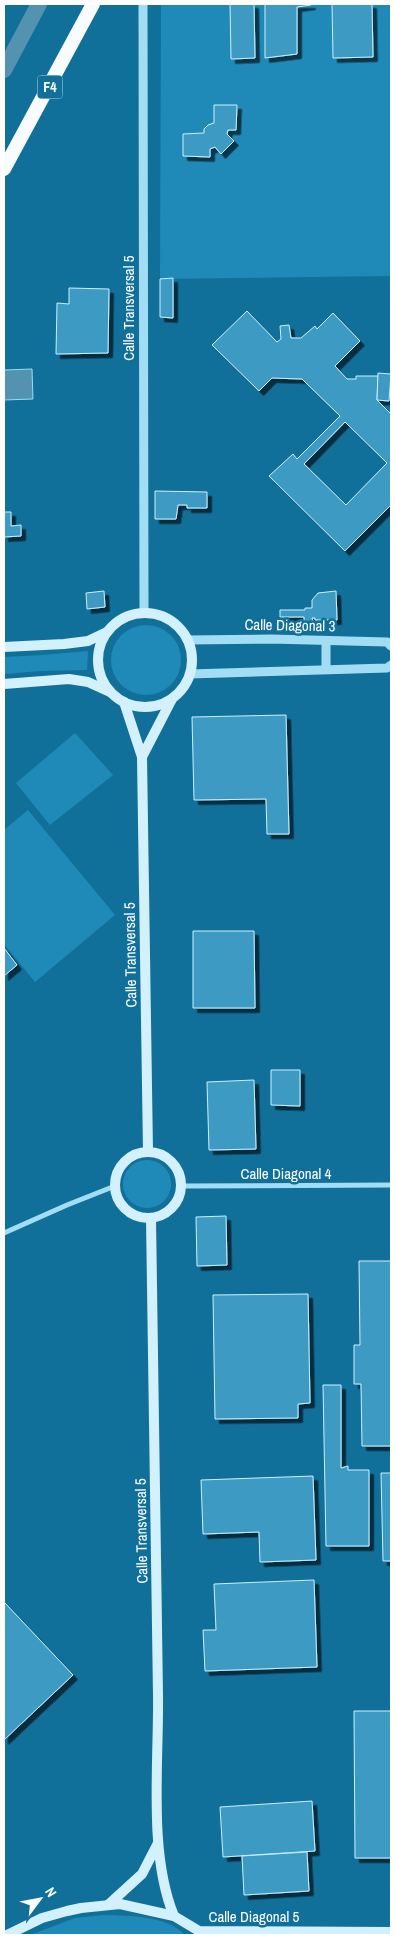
<svg xmlns="http://www.w3.org/2000/svg" width="395" height="1939" viewBox="0 0 395 1939" font-family="'Archivo Narrow',sans-serif">
<style>
.green{fill:#1f8ab7}
.water{fill:#5493b0;stroke:#95dcf7}
.lines{fill:none;stroke-linecap:round;stroke-linejoin:round}
.canal{stroke:#5493b0;stroke-width:16}
.building{fill:#3e9bc3;stroke:#cceffe;fill-rule:evenodd;filter:url(#shadow)}
.minor{stroke:#a3ddf4;stroke-width:5}
.tertiary{stroke:#a3ddf4;stroke-width:9}
.secondary{stroke:#d3f0fd;stroke-width:10}
.trunk{stroke:#f8fcff;stroke-width:14}
.labels{text-anchor:middle;dominant-baseline:central;stroke-width:5;stroke-linejoin:round;paint-order:stroke}
.shield{fill:#11709a;stroke:#b8d4e1;stroke-width:1}
.shield-label{font-size:14px;font-weight:bold;fill:#fff}
.street-label{font-size:15px;fill:#fff;stroke:#11709a}
</style>
<defs>
<filter id="shadow"><feDropShadow dx="4.5" dy="4.5" stdDeviation="0" flood-color="#0009"/></filter>
</defs>
<rect width="100%" height="100%" fill="#11709a"/>
<!-- green -->
<g class="green">
<polygon points="161,4 391,4 391,276 160,279"/>
<circle cx="146" cy="660" r="35"/>
<polygon points="88,651 87,670 41,671 4,674 4,657 43,655"/>
<polygon points="75,733 113,775 50,825 16,783"/>
<polygon points="28,810 115,915 35,982 4,944 4,830"/>
<circle cx="147" cy="1184" r="24"/>
<path d="M 104,1915 C 130,1916 166,1915 185,1935 L 30,1935 L 75,1918 Z"/>
</g>
<!-- water -->
<polygon class="water" points="32,369 33,399 4,400 4,370"/>
<g class="lines">
<!-- canal -->
<polyline class="canal" points="4,70 39,4"/>
</g>
<!-- building -->
<g class="building">
<polygon points="230,4 254,4 255,58 231,59"/>
<polygon points="265,4 311,4 311,5 297,7 297,54 265,58"/>
<polygon points="332,4 372,4 373,57 333,58"/>
<polygon points="214,105 237,105 236,130 228,130 227,134 234,141 221,154 215,147 210,149 210,157 183,156 183,134 204,133 204,129 208,125 214,123"/>
<polygon points="173,278 173,318 160,317 160,279"/>
<polygon points="69,288 109,289 108,353 56,354 57,303 69,304"/>
<path d="M 247,311 L 277,342 L 281,339 L 280,326 L 289,325 L 291,338 L 301,338 L 315,326 L 317,329 L 333,313 L 360,341 L 335,366 L 347,379 L 356,379 L 356,376 L 378,376 L 377,400 L 391,414 L 391,505 L 345,551 L 269,476 L 293,454 L 297,459 L 340,416 L 302,379 L 272,378 L 259,391 L 212,345 ZM 345,422 L 387,463 L 346,505 L 304,464 Z"/>
<polygon points="378,373 391,374 389,401 377,400"/>
<polygon points="155,491 207,492 207,508 187,508 187,505 178,505 176,519 155,519"/>
<polygon points="4,512 11,512 11,526 21,525 21,536 4,537"/>
<polygon points="104,591 105,607 87,609 86,593"/>
<polygon points="336,591 337,620 315,620 315,618 312,618 313,622 304,622 304,617 280,617 280,610 305,610 305,608 312,608 312,600 318,593"/>
<polygon points="286,715 289,834 267,834 266,799 194,800 192,717"/>
<polygon points="193,931 254,931 255,1008 193,1008"/>
<polygon points="4,948 17,965 4,976"/>
<polygon points="271,1070 300,1070 300,1106 271,1105"/>
<polygon points="254,1080 256,1149 209,1150 207,1082"/>
<polygon points="226,1216 227,1265 197,1266 196,1217"/>
<polygon points="359,1261 391,1261 391,1446 362,1446 361,1384 354,1384 354,1345 360,1345"/>
<polygon points="308,1294 310,1403 298,1404 298,1418 215,1419 213,1295"/>
<polygon points="323,1385 341,1385 341,1468 348,1466 348,1470 369,1470 369,1546 326,1546"/>
<polygon points="381,1473 391,1473 391,1561 383,1561"/>
<polygon points="313,1476 316,1560 260,1562 259,1532 203,1534 201,1480"/>
<polygon points="314,1580 317,1667 205,1671 203,1630 216,1630 214,1584"/>
<polygon points="4,1602 73,1675 4,1740"/>
<polygon points="354,1711 391,1711 391,1858 355,1858"/>
<polygon points="312,1801 315,1851 223,1857 220,1807"/>
<polygon points="307,1852 309,1891 244,1895 242,1856"/>
</g>
<g class="lines">
<!-- minor -->
<g class="minor">
<polyline points="181,1186 391,1185"/>
<polyline points="4,1233 67,1205 115,1186"/>
</g>
<!-- tertiary -->
<g class="tertiary">
<polyline points="143,4 144,613"/>
<polyline points="187,640 271,639 387,642 391,646"/>
<polyline points="326,641 326,669"/>
<polyline points="190,674 387,668 391,665"/>
</g>
<!-- secondary -->
<g class="secondary">
<circle cx="145" cy="660" r="47"/>
<polyline points="4,647 64,644 88,641 107,632"/>
<polyline points="4,684 69,679 88,682 110,692"/>
<polyline points="124,702 142,757 148,1152"/>
<polyline points="142,757 172,699"/>
<circle cx="148" cy="1185" r="33"/>
<path d="M 151,1218 C 154,1377 156,1536 158,1695 C 159,1763 148,1853 174,1916"/>
<polyline points="108,1905 142,1874 158,1843"/>
<polyline points="7,1935 42,1918 67,1911 81,1908 120,1904 174,1916 199,1931 391,1932"/>
</g>
<!-- trunk -->
<polyline class="trunk" points="4,169 93,4"/>
</g>
<g class="labels">
<!-- shield labels -->
<rect class="shield" x="37.5" y="75.5" width="25" height="23" rx="4"/>
<g class="shield-label">
<text x="50" y="87">F4</text>
</g>
<!-- street labels -->
<g class="street-label">
<text transform="translate(128 308) rotate(-90)">Calle Transversal 5</text>
<text transform="translate(290 625) rotate(1)">Calle Diagonal 3</text>
<text transform="translate(130 955) rotate(-91)">Calle Transversal 5</text>
<text x="286" y="1173">Calle Diagonal 4</text>
<text transform="translate(141 1531) rotate(-91)">Calle Transversal 5</text>
<text x="254" y="1916">Calle Diagonal 5</text>
</g>
</g>
<!-- border -->
<rect width="395" height="1939" fill="none" stroke="#ffffff" stroke-width="10"/>
<!-- north arrow -->
<g transform="translate(40 1899) rotate(58)" stroke="#11709a" stroke-width="4" paint-order="stroke">
<path d="M0-4L9 19L0 12L-9 19Z" fill="#ffffff"/>
<text y="-8" font-size="14" font-weight="bold" text-anchor="middle" fill="#ffffff">N</text>
</g>
</svg>
